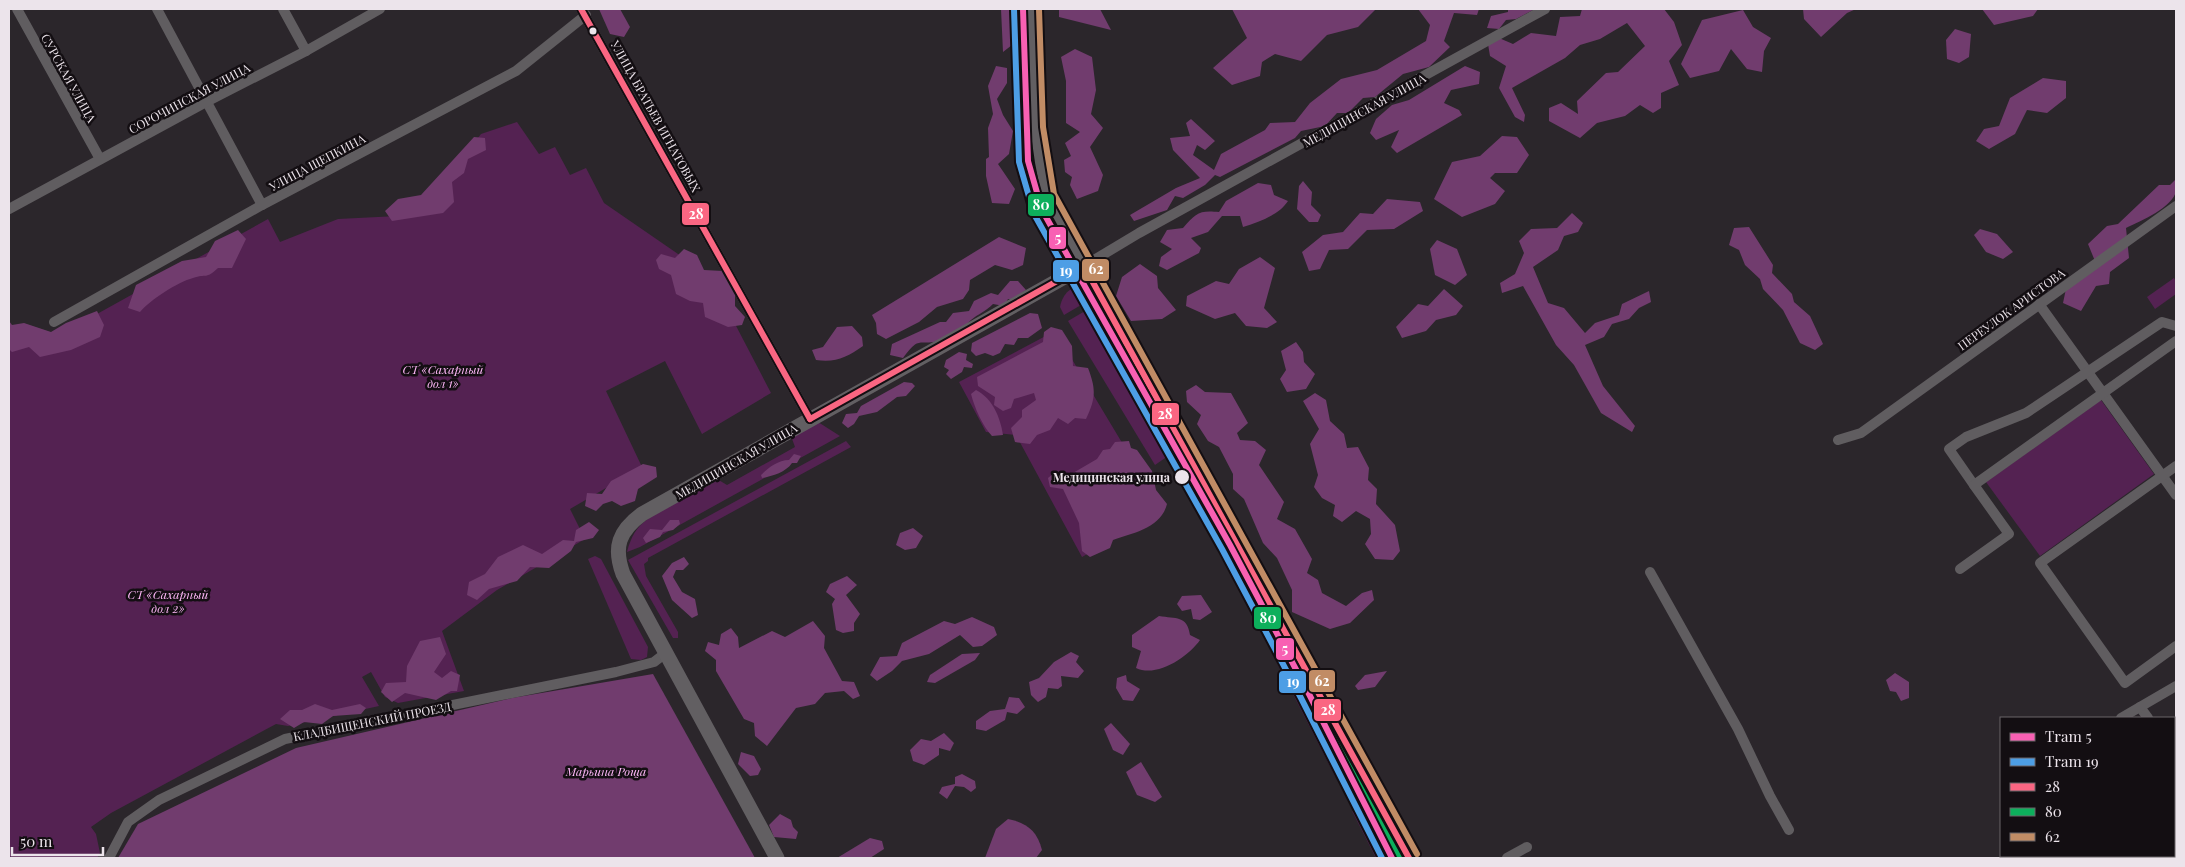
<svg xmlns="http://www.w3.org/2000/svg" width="2185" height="867" viewBox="0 0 2185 867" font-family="'Playfair Display',serif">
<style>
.green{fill:#542252}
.forest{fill:#713c6e}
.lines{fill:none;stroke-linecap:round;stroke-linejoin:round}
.street{stroke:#605d60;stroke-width:10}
.secondary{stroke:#625f62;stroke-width:15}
.bus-1-casing{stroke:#130e12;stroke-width:10}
.bus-2-casing{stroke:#130e12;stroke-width:10}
.bus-3-casing{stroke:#130e12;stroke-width:10}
.bus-1{stroke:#fa6682;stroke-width:6}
.bus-2{stroke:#0daf5c;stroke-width:6}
.bus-3{stroke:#c18c65;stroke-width:6}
.tram-1-casing{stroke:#130e12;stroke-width:10}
.tram-2-casing{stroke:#130e12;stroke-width:10}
.tram-1{stroke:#f860b3;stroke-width:6}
.tram-2{stroke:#4d9ee5;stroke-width:6}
.bus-dot{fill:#ece4eb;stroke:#130e12;stroke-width:2}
.labels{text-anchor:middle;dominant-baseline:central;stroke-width:5;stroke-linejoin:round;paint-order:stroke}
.street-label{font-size:12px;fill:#ece4eb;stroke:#130e12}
.park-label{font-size:12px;font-style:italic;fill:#ffb8f9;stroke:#130e12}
.stop-label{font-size:12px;font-weight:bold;fill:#ece4eb;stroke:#130e12;text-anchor:end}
.line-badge{stroke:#130e12;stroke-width:2}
.badge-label{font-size:14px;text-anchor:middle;font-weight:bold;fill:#fff}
</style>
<rect width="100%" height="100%" fill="#2b262b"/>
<!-- green -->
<g class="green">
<polygon points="517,122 539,154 555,147 570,175 586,168 604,203 710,276 771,393 702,434 665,361 606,391 642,467 570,509 585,539 497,590 442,631 464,691 398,703 385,697 371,672 362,677 379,706 288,726 276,724 111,813 91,827 96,834 100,853 97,858 9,858 9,328 52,339 268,219 280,242 338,219 418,215 481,134"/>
<polygon points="2174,278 2176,282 2176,294 2155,309 2147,297"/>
<path d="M 1084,283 L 1093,298 L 1064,315 L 1060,307 C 1063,292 1071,288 1084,283 Z"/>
<polygon points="1097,304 1178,449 1155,465 1068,321"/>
<polygon points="1055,331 1163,511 1082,557 1016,435 986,432 959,382"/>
<polygon points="2101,400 2154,474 2040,556 1986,482"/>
<path d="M 818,422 L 840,436 L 640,547 L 627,552 C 631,537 636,527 649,518 L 717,479 L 727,485 L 795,447 L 791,436 Z"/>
<polygon points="846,441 851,447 648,558 648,561 644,564 646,576 678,632 678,638 673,638 628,560"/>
<polygon points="1180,452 1223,530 1212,538 1170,460"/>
<polygon points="1226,535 1360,787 1355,791 1335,776 1215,542"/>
<polygon points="595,556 601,559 648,647 647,657 641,660 631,659 588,559"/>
<polygon points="1352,811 1387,837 1398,858 1376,858"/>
</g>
<!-- forest -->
<g class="forest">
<polygon points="599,9 620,9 630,27 624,37 610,34"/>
<path d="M 1001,9 L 1010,9 C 1014,22 1011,32 1012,45 L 1003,52 Z"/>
<polygon points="1059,9 1100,9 1111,30 1059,17"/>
<polygon points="1232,9 1376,9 1358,27 1327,35 1301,61 1275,54 1262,62 1260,76 1232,85 1213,68 1247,38"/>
<polygon points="1418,9 1479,9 1477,15 1454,13 1444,41 1450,47 1429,67 1403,74 1375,97 1363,98 1348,113 1337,113 1325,126 1301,131 1295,138 1220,177 1215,175 1205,185 1183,198 1175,196 1167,210 1134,221 1130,215 1176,188 1200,178 1173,150 1170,138 1190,136 1186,123 1191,119 1215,141 1205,150 1197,145 1193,155 1214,170 1221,154 1265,130 1270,123 1295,122 1310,103 1341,79 1377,70 1426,41 1430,25"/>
<polygon points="1508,9 1535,9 1516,19 1506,20 1499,29 1487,28 1491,16 1508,12"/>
<polygon points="1582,9 1664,9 1674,22 1682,45 1669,61 1679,85 1661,93 1661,108 1653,113 1640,105 1625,116 1597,123 1580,138 1549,121 1549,108 1561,103 1578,114 1577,101 1606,73 1618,72 1645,46 1627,23 1600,39 1580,45 1565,58 1512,88 1525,115 1524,122 1515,117 1499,88 1506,66 1490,56 1488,44 1499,38 1513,44 1531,33 1556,36 1560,17 1580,16"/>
<polygon points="1803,9 1856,9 1847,13 1821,37 1804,19"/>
<polygon points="1982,9 2038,9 2033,16 1994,25"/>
<polygon points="1743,10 1753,27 1771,38 1764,51 1762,72 1747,69 1731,49 1719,71 1690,78 1681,64 1702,20"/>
<polygon points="1955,29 1971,34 1969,57 1959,63 1947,59 1946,40"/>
<polygon points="1075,49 1092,57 1096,90 1091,114 1103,128 1090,147 1103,175 1098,191 1077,199 1070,185 1072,177 1065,172 1064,160 1071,156 1065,143 1080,132 1066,123 1066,81 1061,57"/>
<polygon points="996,66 1007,68 1007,83 997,99 1003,115 1013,131 1009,154 998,164 1015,189 1009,204 992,203 986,176 986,159 989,157 988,128 993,114 988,86"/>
<polygon points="1465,66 1480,72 1479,84 1451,90 1444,103 1459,110 1462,115 1397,153 1391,147 1399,130 1376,140 1370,133 1376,119 1392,105 1409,100"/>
<polygon points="2043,78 2066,81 2066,98 2047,113 2027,110 2015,134 1989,149 1976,141 1984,129 1999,126 2010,98"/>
<polygon points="1502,136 1517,137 1529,155 1517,173 1495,173 1490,178 1505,191 1495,204 1462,217 1434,199 1452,162 1480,156"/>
<polygon points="474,137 485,138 486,150 468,159 464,173 452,182 454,202 443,213 392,221 385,211 398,199 421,195"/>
<path d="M 2176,179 C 2176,182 2177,187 2176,191 C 2173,207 2141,221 2126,228 L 2129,258 L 2110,272 L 2109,284 L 2096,286 L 2081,311 L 2063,303 L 2067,284 L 2097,266 L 2088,244 L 2107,226 L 2118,224 L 2159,185 L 2170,185 Z"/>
<polygon points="1303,181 1312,192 1311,205 1321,215 1318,222 1309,222 1297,209 1299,186"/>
<path d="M 1258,183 L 1271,185 L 1274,195 L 1288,201 C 1279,215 1259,222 1243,227 L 1240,216 L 1222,216 L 1208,232 L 1191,238 L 1201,248 L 1199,253 L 1167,270 L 1159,266 L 1161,257 L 1172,249 L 1160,242 L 1167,230 L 1183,228 C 1196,213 1199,210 1219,212 L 1226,201 Z"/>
<polygon points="1387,199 1420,202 1423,211 1394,229 1367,230 1348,249 1329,250 1320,269 1309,271 1302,252 1323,235 1343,232 1360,213 1373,214"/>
<polygon points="1572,213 1583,223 1578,232 1564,236 1558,250 1533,267 1548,303 1564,308 1585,333 1595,323 1619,315 1622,304 1649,291 1651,302 1639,308 1629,319 1612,324 1604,337 1585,345 1603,386 1635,426 1632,432 1601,413 1574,365 1556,345 1523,286 1502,293 1500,283 1515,274 1524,253 1519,241 1531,229 1557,228"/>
<polygon points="1749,227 1773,265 1772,273 1792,294 1794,302 1810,316 1823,344 1815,350 1800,343 1783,310 1763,289 1760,279 1745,265 1739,250 1729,245 1734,228"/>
<polygon points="1980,229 1997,234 2013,252 2003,259 1986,252 1974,235"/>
<path d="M 238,230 L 246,239 L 232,268 L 218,268 C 205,280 207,273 193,278 C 178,282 150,300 140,312 L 128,308 L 136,285 L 182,261 L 206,257 L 215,241 Z"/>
<polygon points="999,237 1026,248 1023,265 1012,270 995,265 970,280 969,290 963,299 937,307 919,322 886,339 877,334 876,323 872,315"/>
<polygon points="1437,240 1457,249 1467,275 1455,285 1435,275 1430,249"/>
<polygon points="684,249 697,255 704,270 723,271 735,291 735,306 745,317 742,325 728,327 705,317 703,303 690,301 676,294 671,275 659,269 656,260 661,254 675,258"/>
<polygon points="1260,257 1275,268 1264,308 1277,322 1267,328 1246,326 1235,313 1215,319 1186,306 1187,296 1216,281 1229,284 1239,269"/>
<polygon points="1140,264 1157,276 1158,288 1176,310 1162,319 1131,321 1116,296 1122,277"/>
<path d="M 1010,281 L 1018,281 L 1026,290 L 1013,299 L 1008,299 L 1004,306 L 993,304 C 985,312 978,314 971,320 C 962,329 952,337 939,341 C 918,346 920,335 903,358 L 890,355 L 892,344 L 940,322 L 946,322 L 953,313 L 969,311 L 974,301 L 991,293 L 998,295 Z"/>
<polygon points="1444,289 1463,306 1456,315 1436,320 1426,331 1402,338 1396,327 1418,304 1428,306"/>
<polygon points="97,311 104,325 100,337 71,350 40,357 29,347 12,352 9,349 9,321 12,325 24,323 51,332 66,323"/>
<polygon points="1030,313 1038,314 1042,328 1028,338 1018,338 1014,345 1005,344 1000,353 993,356 985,353 976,356 971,351 972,343"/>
<path d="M 852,326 L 862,337 L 863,346 C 847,357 836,363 816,360 L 812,350 L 823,347 L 837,327 Z"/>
<path d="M 1051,327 L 1062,330 L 1072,346 L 1073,366 L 1088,368 C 1096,389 1096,398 1086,419 L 1075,418 L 1068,424 L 1058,418 L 1050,430 L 1037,435 L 1030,444 L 1015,442 L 1011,428 L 1022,417 L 1022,410 L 1036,400 L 1034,393 L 1014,399 L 1011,408 L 1003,411 L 994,405 L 995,397 L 978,386 L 977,377 L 1043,342 L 1044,332 Z"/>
<polygon points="1296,342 1303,352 1304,362 1315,374 1306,389 1287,392 1280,379 1286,370 1281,351"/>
<polygon points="959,352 967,354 966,360 973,364 972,368 964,367 962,372 951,379 946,374 949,370 944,367 946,360"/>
<polygon points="904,382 912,383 915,386 906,396 897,397 877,412 859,416 854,424 848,428 842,423 846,414 857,413 861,406"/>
<polygon points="1196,385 1205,392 1231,393 1248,423 1237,433 1240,440 1255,441 1266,450 1259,465 1284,502 1277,519 1295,529 1312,559 1307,573 1318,580 1322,593 1346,606 1362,593 1372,590 1374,600 1350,623 1330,629 1292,612 1292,590 1277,558 1263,543 1244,499 1233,489 1233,474 1219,447 1208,441 1197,424 1201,415 1187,402 1186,391"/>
<path d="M 976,390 C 993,399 1000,417 1003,435 L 992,436 C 982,425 975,409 971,394 Z"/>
<polygon points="1315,393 1326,400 1330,421 1344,434 1347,448 1358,447 1369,468 1368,480 1377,489 1376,504 1395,525 1400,551 1393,560 1375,559 1365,544 1371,534 1370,519 1356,511 1342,522 1333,516 1335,505 1322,498 1314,487 1318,475 1310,444 1319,429 1303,401"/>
<path d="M 1129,441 L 1131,448 L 1137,450 L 1152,471 L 1156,490 L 1167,504 C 1161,528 1133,533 1113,540 L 1110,548 L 1090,557 L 1082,551 L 1079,523 L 1063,489 L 1050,487 L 1048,478 L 1053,474 L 1071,483 L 1073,473 L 1097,459 L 1103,450 L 1110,449 L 1115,442 Z"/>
<path d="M 794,454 L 801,456 L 797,463 L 792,463 C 786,472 773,476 762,478 L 761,475 C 768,468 778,460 789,460 Z"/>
<polygon points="643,464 656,467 657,477 638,489 635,501 621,506 612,501 603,504 596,511 585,506 587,493 602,494 611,481"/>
<polygon points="670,520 679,520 680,524 673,530 663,532 660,537 646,543 643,538 650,529 662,530"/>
<polygon points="589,522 599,530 593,538 576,542 571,551 549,568 530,567 517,581 489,589 477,600 467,595 469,582 485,574 498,557 523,545 542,554 563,540 574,541 576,530"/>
<polygon points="913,528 923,536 916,548 905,550 896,545 900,533"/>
<polygon points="684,557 689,564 683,570 676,570 673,577 682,592 695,599 698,615 692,618 672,600 662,576 672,563"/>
<polygon points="847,576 857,585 846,595 860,614 854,623 854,631 843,633 836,630 832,604 835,599 826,592 830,584"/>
<polygon points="1201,595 1212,612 1200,620 1193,619 1191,609 1182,611 1177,604 1182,596"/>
<path d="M 1159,616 C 1176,619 1187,615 1190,635 L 1200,640 C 1188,657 1157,678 1136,668 L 1141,651 L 1132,647 L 1132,635 Z"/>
<polygon points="972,617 994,627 997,635 982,646 973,647 960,635 929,654 902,661 892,671 877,681 870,675 880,657 897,656 902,643 944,621 955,624"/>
<polygon points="813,621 825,636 824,648 842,681 854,682 860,696 853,699 844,691 825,693 815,704 796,708 767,746 755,736 754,723 744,719 716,671 716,660 705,651 708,642 719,645 721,634 731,628 738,637 739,648 772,631 785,637"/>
<polygon points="440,637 446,654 434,672 442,678 451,671 460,675 457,691 451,691 436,700 405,693 392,702 381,692 386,683 406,682 407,666 420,641"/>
<polygon points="1071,652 1079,656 1076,662 1084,671 1078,678 1061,676 1062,686 1058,689 1048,688 1046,697 1038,702 1031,695 1029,682 1039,678 1054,662"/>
<polygon points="980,653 975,660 935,683 927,682 930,675 962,654"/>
<polygon points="1387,671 1375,687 1358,690 1355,686 1365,675"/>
<polygon points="1895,673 1909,682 1909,698 1901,701 1896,692 1890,691 1886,680"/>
<polygon points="653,674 755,858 118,858 138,824 296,748 512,698"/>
<polygon points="1126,675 1127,681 1140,689 1133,701 1123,700 1116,688 1117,678"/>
<polygon points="1009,697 1019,698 1025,707 1017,714 1007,712 1005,720 986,731 976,729 976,721 990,711 1005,709"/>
<polygon points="315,704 332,710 360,704 366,708 361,714 333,716 322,724 304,722 294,728 280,719 290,710 302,710"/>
<polygon points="1111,723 1130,744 1123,755 1113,750 1104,729"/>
<polygon points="944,733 954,743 950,751 939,748 939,755 924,765 913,761 910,750 921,739 931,741"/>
<polygon points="741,752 754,756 761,769 758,775 750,776 738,764"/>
<polygon points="1141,762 1162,797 1155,802 1137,795 1126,772"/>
<polygon points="962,774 975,781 976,788 971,792 964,787 955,786 947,799 939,793 942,787 955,784 955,777"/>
<polygon points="780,814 791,820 793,827 798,832 796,839 774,837 769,825"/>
<path d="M 1008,819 C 1027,823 1037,831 1042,850 L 1036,858 L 985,858 L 996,829 Z"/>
<polygon points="870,838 882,841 884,849 870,858 837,858"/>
</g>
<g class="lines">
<!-- street -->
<g class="street">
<polyline points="17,9 100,159"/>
<polyline points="157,9 262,205"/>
<polyline points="283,9 306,51"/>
<polyline points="581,9 810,419"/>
<polyline points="9,209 206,102 306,51 380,9"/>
<polyline points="1084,266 1139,233 1545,9"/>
<polyline points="2039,304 2176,495"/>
<polyline points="54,322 262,205 516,71 586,15"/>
<polyline points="1838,440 1861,433 2176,206"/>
<polyline points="2176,466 2040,563 2125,683 2176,646"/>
<polyline points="1974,485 1949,449 1966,437 2026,413 2162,322 2176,326"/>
<polyline points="1960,569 2009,534 1974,485 2176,341"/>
<polyline points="1650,572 1738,729 1770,796 1789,830"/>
<polyline points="2140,707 2148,718"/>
<polyline points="2121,718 2176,686"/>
<polyline points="2174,754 2176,758"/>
<polyline points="109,858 128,822 159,800 285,739 616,672 654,662 667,652"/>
<polyline points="1507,858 1527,847"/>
</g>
<!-- secondary -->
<g class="secondary">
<path d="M 1030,9 C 1032,72 1030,136 1046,197 L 1409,858"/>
<path d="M 777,858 L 623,574 C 613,547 619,531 642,514 L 1084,266"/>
</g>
<!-- bus-1 casing -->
<g class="bus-1-casing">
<g id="bus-1">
<polyline points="581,9 810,419"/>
<polyline points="1084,266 1409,858"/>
<polyline points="810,419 1084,266"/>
</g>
</g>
<!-- bus-2 casing -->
<g class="bus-2-casing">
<path id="bus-2" d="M 1021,9 C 1023,73 1021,138 1038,200 L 1399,858"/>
</g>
<!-- bus-3 casing -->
<g class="bus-3-casing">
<polyline id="bus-3" points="1039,9 1043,127 1054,194 1417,854"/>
</g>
<!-- bus-1 -->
<use href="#bus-1" class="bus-1"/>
<!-- bus-2 -->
<use href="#bus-2" class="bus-2"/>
<!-- bus-3 -->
<use href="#bus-3" class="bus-3"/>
<!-- tram-1 casing -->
<g class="tram-1-casing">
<polyline id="tram-1" points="1023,9 1028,161 1042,210 1230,545 1309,694 1392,858"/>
</g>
<!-- tram-2 casing -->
<g class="tram-2-casing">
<polyline id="tram-2" points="1014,9 1019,162 1034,214 1222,549 1301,698 1382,858"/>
</g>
<!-- tram-1 -->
<use href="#tram-1" class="tram-1"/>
<!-- tram-2 -->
<use href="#tram-2" class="tram-2"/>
</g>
<!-- markers -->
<g class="bus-dot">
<circle cx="593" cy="31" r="4.5"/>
<circle cx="1182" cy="477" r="8"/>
</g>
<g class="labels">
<!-- street labels -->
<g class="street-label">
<text transform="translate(69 78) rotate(61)">СУРСКАЯ УЛИЦА</text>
<text transform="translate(189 98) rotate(-28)">СОРОЧИНСКАЯ УЛИЦА</text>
<text transform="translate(1364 110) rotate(-29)">МЕДИЦИНСКАЯ УЛИЦА</text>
<text transform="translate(656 116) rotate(61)">УЛИЦА БРАТЬЕВ ИГНАТОВЫХ</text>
<text transform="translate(317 162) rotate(-28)">УЛИЦА ЩЕПКИНА</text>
<text transform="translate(2011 309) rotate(-36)">ПЕРЕУЛОК АРИСТОВА</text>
<text transform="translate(736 461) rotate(-30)">МЕДИЦИНСКАЯ УЛИЦА</text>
<text transform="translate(372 721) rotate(-11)">КЛАДБИЩЕНСКИЙ ПРОЕЗД</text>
</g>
<!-- park labels -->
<g class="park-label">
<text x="443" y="369">СТ «Сахарный<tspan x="443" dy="14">дол 1»</tspan></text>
<text x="168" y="594">СТ «Сахарный<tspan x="168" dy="14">дол 2»</tspan></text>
<text x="606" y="771">Марьина Роща</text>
</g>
<!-- stop labels -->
<g class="stop-label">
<text x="1170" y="477">Медицинская улица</text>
</g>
</g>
<g class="line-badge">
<rect x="1027" y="193" width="28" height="24" rx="5" fill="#0daf5c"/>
<rect x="681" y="202" width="29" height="24" rx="5" fill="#fa6682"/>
<rect x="1048" y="226" width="19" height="24" rx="5" fill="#f860b3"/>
<rect x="1081" y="258" width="29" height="24" rx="5" fill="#c18c65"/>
<rect x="1052" y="259" width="28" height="24" rx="5" fill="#4d9ee5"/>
<rect x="1151" y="402" width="29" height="24" rx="5" fill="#fa6682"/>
<rect x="1253" y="606" width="29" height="24" rx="5" fill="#0daf5c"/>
<rect x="1275" y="637" width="20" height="24" rx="5" fill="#f860b3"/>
<rect x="1308" y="669" width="28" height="24" rx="5" fill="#c18c65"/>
<rect x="1278" y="670" width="29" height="24" rx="5" fill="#4d9ee5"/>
<rect x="1313" y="698" width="29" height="24" rx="5" fill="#fa6682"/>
</g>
<g class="badge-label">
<text x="1041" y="210">80</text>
<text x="696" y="219">28</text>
<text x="1058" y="243">5</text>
<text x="1096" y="274">62</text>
<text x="1066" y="276">19</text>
<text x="1165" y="419">28</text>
<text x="1268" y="623">80</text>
<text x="1285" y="654">5</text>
<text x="1322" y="686">62</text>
<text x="1293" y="687">19</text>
<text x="1328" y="715">28</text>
</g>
<!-- border -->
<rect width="2185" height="867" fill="none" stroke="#ece4eb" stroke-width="20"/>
<!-- legend -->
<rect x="2000" y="717" width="175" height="140" fill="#130e12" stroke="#6a6469"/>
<rect x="2010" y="733" width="25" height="8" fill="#f860b3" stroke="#6a6469"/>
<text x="2045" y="742" font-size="15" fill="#ece4eb">Tram 5</text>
<rect x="2010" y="758" width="25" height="8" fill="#4d9ee5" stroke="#6a6469"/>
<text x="2045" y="767" font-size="15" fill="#ece4eb">Tram 19</text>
<rect x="2010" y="783" width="25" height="8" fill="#fa6682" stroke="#6a6469"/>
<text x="2045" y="792" font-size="15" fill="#ece4eb">28</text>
<rect x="2010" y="808" width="25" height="8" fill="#0daf5c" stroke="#6a6469"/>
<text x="2045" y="817" font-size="15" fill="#ece4eb">80</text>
<rect x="2010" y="833" width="25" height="8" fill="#c18c65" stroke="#6a6469"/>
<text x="2045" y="842" font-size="15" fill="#ece4eb">62</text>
<!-- scale -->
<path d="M12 847v8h91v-8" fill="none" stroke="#ece4eb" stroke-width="2.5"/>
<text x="20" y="847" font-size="15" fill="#ece4eb" stroke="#130e12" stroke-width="4" paint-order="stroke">50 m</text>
</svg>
